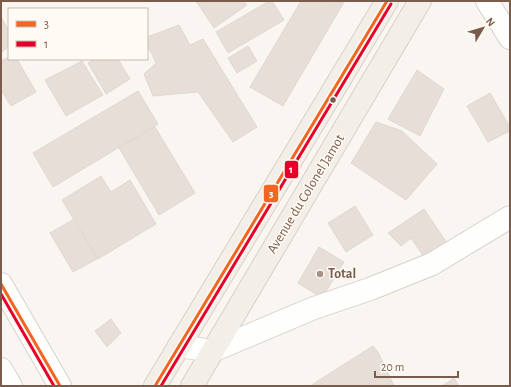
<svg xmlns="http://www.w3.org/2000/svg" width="511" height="387" viewBox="0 0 511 387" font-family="'Alegreya Sans',sans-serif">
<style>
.building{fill:#e6ded7;stroke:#e2d8d2}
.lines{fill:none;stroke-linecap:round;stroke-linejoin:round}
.minor-casing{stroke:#d7d1cb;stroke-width:24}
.secondary-casing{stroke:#d9d2cb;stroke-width:24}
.primary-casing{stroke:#dad1cc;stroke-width:24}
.minor{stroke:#fefefd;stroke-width:22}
.secondary{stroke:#fefefd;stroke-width:22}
.primary{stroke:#f3eee8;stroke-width:22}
.bus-1-casing{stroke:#fffaf3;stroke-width:6}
.bus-2-casing{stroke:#fffaf3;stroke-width:6}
.bus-1{stroke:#f26522;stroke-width:3}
.bus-2{stroke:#e4002b;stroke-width:3}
.bus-dot{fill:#7a5c4d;stroke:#fffaf3;stroke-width:1.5}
.poi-dot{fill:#a69286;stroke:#fffaf3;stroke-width:1.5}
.labels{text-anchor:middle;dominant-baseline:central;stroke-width:3;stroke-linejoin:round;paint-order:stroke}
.street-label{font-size:14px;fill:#7a5c4d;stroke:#fffaf3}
.poi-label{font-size:14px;font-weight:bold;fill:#7a5c4d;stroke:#fffaf3;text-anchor:start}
.line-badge{stroke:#fffaf3;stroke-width:1.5}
.badge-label{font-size:11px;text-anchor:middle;font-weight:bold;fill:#fff}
</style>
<rect width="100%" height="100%" fill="#f9f5f0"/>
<!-- building -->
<g class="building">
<polygon points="196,1 244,1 247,5 214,28"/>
<polygon points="269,1 272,1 284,20 228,53 216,32"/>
<polygon points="301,1 344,2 283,106 250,87"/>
<polygon points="1,17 9,31 9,47 1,52"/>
<polygon points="179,25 190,45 203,39 257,127 233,142 198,92 153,96 144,74 156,63 147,44 147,37"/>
<polygon points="248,46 257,61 237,73 228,58"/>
<polygon points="9,57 9,59 17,59 36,92 11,106 1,90 1,61"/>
<polygon points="94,59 118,59 130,79 106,94 88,63"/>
<polygon points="82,61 103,95 66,116 45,80"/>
<polygon points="417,70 444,89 420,136 388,119"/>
<polygon points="138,91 158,124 53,187 33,153"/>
<polygon points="490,93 510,127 510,131 488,142 467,106"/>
<polygon points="376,122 402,131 437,164 406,200 351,163"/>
<polygon points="155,127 195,193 159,215 119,148"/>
<polygon points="101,176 111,192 130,180 156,224 98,259 62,200"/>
<polygon points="355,206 373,235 346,252 328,223"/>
<polygon points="424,209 447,243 424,257 411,238 401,246 388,233"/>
<polygon points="74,219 97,259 73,272 50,233"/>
<polygon points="319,247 344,262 322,298 298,283"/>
<polygon points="111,319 121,333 107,347 95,331"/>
<polygon points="373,346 378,352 394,386 310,386"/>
<polygon points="454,378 459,386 442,386"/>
</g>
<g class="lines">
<!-- minor casing -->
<g class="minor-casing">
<g id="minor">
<polyline points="487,1 510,38"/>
<polyline points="179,346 212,351 314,308 370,289 432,264 510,217"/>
</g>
</g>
<!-- secondary casing -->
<g class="secondary-casing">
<g id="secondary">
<polyline points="1,284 60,386"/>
<polyline points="1,369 11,386"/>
</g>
</g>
<!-- primary casing -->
<g class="primary-casing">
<g id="primary">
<polyline points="155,386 387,1"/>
<polyline points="192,386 420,1"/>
</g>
</g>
<!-- minor -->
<use href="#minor" class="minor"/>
<!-- secondary -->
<use href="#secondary" class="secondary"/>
<!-- primary -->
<use href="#primary" class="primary"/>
<!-- bus-1 casing -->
<g class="bus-1-casing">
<g id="bus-1">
<polyline points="1,284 60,386"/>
<polyline points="155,386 387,1"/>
</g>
</g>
<!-- bus-2 casing -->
<g class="bus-2-casing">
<g id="bus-2">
<polyline points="1,294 54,386"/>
<polyline points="161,386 391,4"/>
</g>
</g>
<!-- bus-1 -->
<use href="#bus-1" class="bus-1"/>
<!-- bus-2 -->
<use href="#bus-2" class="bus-2"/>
</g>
<!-- markers -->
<circle class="bus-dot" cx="333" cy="100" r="3.5"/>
<circle class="poi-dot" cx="320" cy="274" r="4"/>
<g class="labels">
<!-- street labels -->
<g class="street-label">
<text transform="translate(306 194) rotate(-59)">Avenue du Colonel Jamot</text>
</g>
<!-- poi labels -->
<g class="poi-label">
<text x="328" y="274">Total</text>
</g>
</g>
<g class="line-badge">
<rect x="284" y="160" width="15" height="19" rx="4" fill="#e4002b"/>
<rect x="263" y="184" width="16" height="19" rx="4" fill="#f26522"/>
</g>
<g class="badge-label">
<text x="291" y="173">1</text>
<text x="271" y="197">3</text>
</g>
<!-- border -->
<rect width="511" height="387" fill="none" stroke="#7a5c4d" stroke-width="4"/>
<!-- legend -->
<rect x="8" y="8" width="140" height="52" fill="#fffaf3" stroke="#cabbb1"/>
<rect x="16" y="21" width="20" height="6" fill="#f26522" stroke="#cabbb1"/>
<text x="44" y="28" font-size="12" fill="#7a5c4d">3</text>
<rect x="16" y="41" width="20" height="6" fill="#e4002b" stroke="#cabbb1"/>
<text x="44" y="48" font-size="12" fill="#7a5c4d">1</text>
<!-- north arrow -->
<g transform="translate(483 28) rotate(52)" stroke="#fffaf3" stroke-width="3" paint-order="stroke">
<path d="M0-3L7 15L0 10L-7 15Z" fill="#7a5c4d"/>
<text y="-6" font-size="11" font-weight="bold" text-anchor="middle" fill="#7a5c4d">N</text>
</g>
<!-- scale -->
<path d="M375 371v6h83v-6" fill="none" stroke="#7a5c4d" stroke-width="2"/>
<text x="381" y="371" font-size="12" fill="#7a5c4d" stroke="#fffaf3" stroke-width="3" paint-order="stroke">20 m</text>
</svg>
